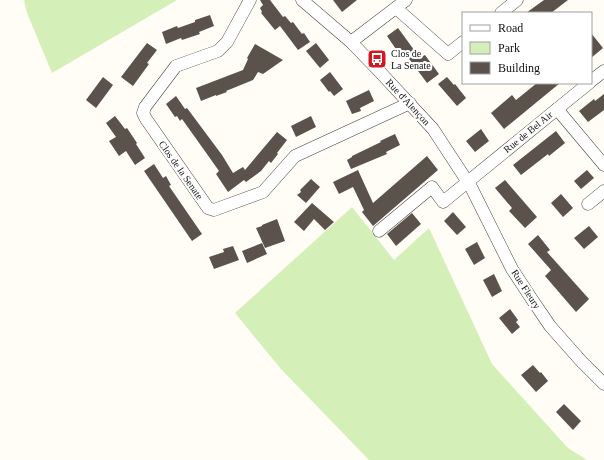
<svg xmlns="http://www.w3.org/2000/svg" width="604" height="460" viewBox="0 0 604 460" font-family="'Times New Roman',serif">
<style>
.green{fill:#d5efb9}
.building{fill:#5b524c}
.lines{fill:none;stroke-linecap:round;stroke-linejoin:round}
.minor-casing{stroke:#444;stroke-width:13}
.minor{stroke:#fff;stroke-width:12}
.labels{text-anchor:middle;dominant-baseline:central;stroke-width:4;stroke-linejoin:round;paint-order:stroke}
.poi-label{font-size:10px;fill:#111;stroke:#fff;text-anchor:start}
.street-label{font-size:10px;fill:#111;stroke:#fff}
</style>
<rect width="100%" height="100%" fill="#fffdf5"/>
<!-- green -->
<g class="green">
<polygon points="24,0 177,0 52,73 27,13"/>
<polygon points="352,207 394,260 429,228 492,364 568,448 587,460 369,460 280,368 235,313"/>
</g>
<!-- building -->
<g class="building">
<polygon points="260,0 270,0 283,17 285,16 291,23 293,22 302,34 304,33 310,42 298,50 280,26 275,30 261,13 262,12 260,8 263,5"/>
<polygon points="333,0 357,0 342,12"/>
<polygon points="544,0 568,0 551,13 526,13"/>
<polygon points="210,15 214,26 199,32 200,34 182,40 181,38 166,44 162,32 177,26 178,28 195,22 195,20"/>
<polygon points="398,28 420,58 425,55 439,74 427,83 404,52 400,55 387,36"/>
<polygon points="591,33 603,48 591,58"/>
<polygon points="147,43 157,50 147,63 149,64 133,86 121,77"/>
<polygon points="316,43 329,60 320,68 306,51"/>
<polygon points="255,44 283,60 263,74 258,72 253,80 226,91 227,92 216,96 216,95 201,101 196,88 243,70 248,59 247,58"/>
<polygon points="330,72 343,89 334,96 330,91 329,92 320,80"/>
<polygon points="103,77 113,85 96,108 86,100"/>
<polygon points="447,77 454,85 455,84 466,98 457,106 438,84"/>
<polygon points="537,83 560,83 504,129 491,113 512,95 516,100"/>
<polygon points="369,90 374,101 360,108 361,111 352,114 346,101"/>
<polygon points="604,94 604,110 588,122 579,111 594,99 595,101"/>
<polygon points="176,96 185,109 187,108 222,155 233,173 243,167 245,170 277,132 287,140 277,153 278,154 271,163 269,161 261,171 246,182 244,180 228,192 216,174 219,171 197,140 182,119 180,121 177,116 175,117 166,104"/>
<polygon points="115,116 125,129 127,128 137,143 136,144 145,158 135,165 126,151 119,156 109,141 116,137 106,123"/>
<polygon points="311,116 316,127 296,137 291,126"/>
<polygon points="481,129 489,141 475,152 466,141"/>
<polygon points="556,131 565,143 549,156 548,154 521,175 513,165"/>
<polygon points="395,134 400,145 386,152 387,154 351,169 347,160 352,157 352,156 381,142 380,141"/>
<polygon points="427,156 438,170 373,226 362,212 364,210 353,187 339,194 333,182 358,170 373,203"/>
<polygon points="154,164 163,178 166,176 171,185 169,186 202,234 192,241 144,171"/>
<polygon points="587,170 594,178 581,189 574,181"/>
<polygon points="311,179 320,187 306,203 297,195 301,192 300,190"/>
<polygon points="505,180 537,217 525,228 509,211 512,208 495,188"/>
<polygon points="561,194 573,208 563,217 551,203"/>
<polygon points="312,203 334,222 325,230 314,219 304,231 294,222"/>
<polygon points="453,212 466,227 457,235 444,221"/>
<polygon points="412,213 421,224 396,246 387,234"/>
<polygon points="277,219 285,241 265,248 256,228 262,226 262,225"/>
<polygon points="589,226 598,237 584,249 574,238"/>
<polygon points="538,235 550,250 547,252 589,299 576,312 545,276 551,270 528,244"/>
<polygon points="477,242 485,258 474,265 465,249"/>
<polygon points="262,243 267,254 247,263 242,251"/>
<polygon points="233,246 239,260 214,269 209,257 224,252 223,249"/>
<polygon points="494,274 502,291 492,297 483,280"/>
<polygon points="510,309 518,320 516,322 520,327 512,334 499,318"/>
<polygon points="533,365 540,373 541,372 548,381 536,392 521,375"/>
<polygon points="564,404 581,421 573,430 556,412"/>
</g>
<g class="lines">
<!-- minor casing -->
<g class="minor-casing">
<g id="minor">
<polyline points="250,0 227,42 218,51 176,66 145,107 143,113 146,119 208,208 214,210 263,192 295,156 410,103"/>
<polyline points="302,0 351,42 380,72 433,129 471,187 512,269 531,298 550,326 581,361 604,384"/>
<polyline points="396,8 448,54 463,42"/>
<polyline points="501,13 517,0"/>
<polyline points="351,42 406,0"/>
<polyline points="591,81 604,71"/>
<polyline points="557,109 604,165"/>
<polyline points="588,204 604,191"/>
<polyline points="379,231 432,187 443,202 589,83"/>
</g>
</g>
<!-- minor -->
<use href="#minor" class="minor"/>
</g>
<!-- icons -->
<defs>
<g id="bus-square" transform="scale(1)"><rect x="-9" y="-9" width="18" height="18" rx="4" fill="#d01922" stroke="#fff"/><path d="M-5-6H5V4H4V6H2V4H-2V6H-4V4H-5ZM-3.5-4V0h7V-4ZM-3.5 1.2v1.5H-2V1.2ZM2 1.2v1.5H3.5V1.2Z" fill="#fff"/></g>
</defs>
<g fill-rule="evenodd">
<use href="#bus-square" x="377" y="59"/>
</g>
<g class="labels">
<!-- poi labels -->
<g class="poi-label">
<text x="391" y="53">Clos de<tspan x="391" dy="12">La Senate</tspan></text>
</g>
<!-- street labels -->
<g class="street-label">
<text transform="translate(408 102) rotate(47)">Rue d'Alençon</text>
<text transform="translate(528 132) rotate(-39)">Rue de Bel Air</text>
<text transform="translate(181 170) rotate(55)">Clos de la Senate</text>
<text transform="translate(526 289) rotate(57)">Rue Fleury</text>
</g>
</g>
<!-- legend -->
<rect x="462" y="12" width="130" height="72" fill="#ffffff" stroke="#a0a0a0"/>
<rect x="470" y="25" width="20" height="6" fill="#ffffff" stroke="#a0a0a0"/>
<text x="498" y="32" font-size="12" fill="#111111">Road</text>
<rect x="470" y="42" width="20" height="12" fill="#d5efb9" stroke="#a0a0a0"/>
<text x="498" y="52" font-size="12" fill="#111111">Park</text>
<rect x="470" y="62" width="20" height="12" fill="#5b524c" stroke="#a0a0a0"/>
<text x="498" y="72" font-size="12" fill="#111111">Building</text>
</svg>
